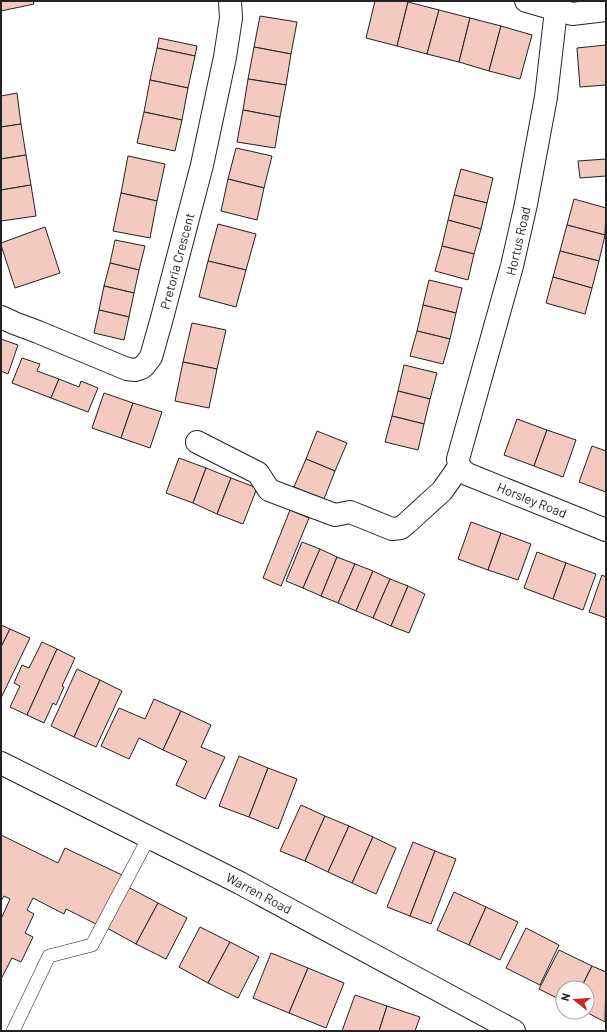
<svg xmlns="http://www.w3.org/2000/svg" width="607" height="1032" viewBox="0 0 607 1032" font-family="Barlow,sans-serif">
<style>
.building{fill:#f3c9c0;stroke:#222}
.lines{fill:none;stroke-linecap:round;stroke-linejoin:round}
.service-casing{stroke:#222;stroke-width:14}
.minor-casing{stroke:#222;stroke-width:24}
.service{stroke:#fff;stroke-width:13}
.minor{stroke:#fff;stroke-width:22}
.labels{text-anchor:middle;dominant-baseline:central;stroke-width:3;stroke-linejoin:round;paint-order:stroke}
.street-label{font-size:13px;fill:#222;stroke:#fff}
</style>
<rect width="100%" height="100%" fill="#fff"/>
<!-- building -->
<g class="building">
<polygon points="1,1 33,1 34,4 1,11"/>
<polygon points="375,1 404,1 408,2 397,46 366,38"/>
<polygon points="408,2 439,10 427,54 397,46"/>
<polygon points="439,10 470,18 459,62 427,54"/>
<polygon points="260,16 297,22 291,54 254,47"/>
<polygon points="470,18 501,26 489,71 459,62"/>
<polygon points="501,26 532,35 520,79 489,71"/>
<polygon points="159,38 197,46 195,56 157,48"/>
<polygon points="606,45 606,85 580,87 577,48"/>
<polygon points="254,47 291,54 286,85 248,79"/>
<polygon points="157,48 195,56 188,88 150,80"/>
<polygon points="248,79 286,85 280,117 243,110"/>
<polygon points="150,80 188,88 182,120 144,112"/>
<polygon points="17,93 21,124 1,127 1,96"/>
<polygon points="243,110 280,117 275,148 237,142"/>
<polygon points="144,112 182,120 175,151 137,143"/>
<polygon points="21,124 26,155 1,159 1,127"/>
<polygon points="236,148 272,156 264,188 228,179"/>
<polygon points="26,155 31,185 1,190 1,159"/>
<polygon points="128,156 165,164 157,201 121,193"/>
<polygon points="606,159 606,176 580,178 578,161"/>
<polygon points="461,169 493,178 487,203 454,195"/>
<polygon points="228,179 264,188 257,220 221,211"/>
<polygon points="31,185 36,216 1,221 1,190"/>
<polygon points="121,193 157,201 150,238 113,231"/>
<polygon points="454,195 487,203 481,229 448,220"/>
<polygon points="574,199 606,208 605,235 567,225"/>
<polygon points="448,220 481,229 474,254 442,246"/>
<polygon points="218,224 256,234 246,270 208,261"/>
<polygon points="567,225 605,235 599,261 560,251"/>
<polygon points="45,227 60,273 15,288 1,245 1,243"/>
<polygon points="115,240 145,246 139,270 110,263"/>
<polygon points="442,246 474,254 468,280 435,271"/>
<polygon points="560,251 599,261 592,288 553,277"/>
<polygon points="208,261 246,270 236,307 199,297"/>
<polygon points="110,263 139,270 134,293 104,286"/>
<polygon points="553,277 592,288 585,314 546,303"/>
<polygon points="429,280 462,288 456,313 423,305"/>
<polygon points="104,286 134,293 129,317 99,310"/>
<polygon points="423,305 456,313 450,339 417,331"/>
<polygon points="99,310 129,317 124,340 94,333"/>
<polygon points="192,323 226,330 217,369 183,362"/>
<polygon points="417,331 450,339 443,364 410,356"/>
<polygon points="1,339 18,345 8,374 1,371"/>
<polygon points="22,358 40,364 37,371 59,379 51,398 12,383"/>
<polygon points="183,362 217,369 209,408 175,401"/>
<polygon points="404,365 437,373 430,399 398,391"/>
<polygon points="59,379 79,387 81,381 98,388 88,412 51,398"/>
<polygon points="398,391 430,399 424,424 392,416"/>
<polygon points="104,393 133,403 121,438 92,428"/>
<polygon points="133,403 162,412 150,448 121,438"/>
<polygon points="392,416 424,424 418,450 385,442"/>
<polygon points="517,419 547,430 534,466 504,455"/>
<polygon points="547,430 576,440 563,477 534,466"/>
<polygon points="317,431 347,443 335,471 306,459"/>
<polygon points="592,446 606,451 606,492 579,482"/>
<polygon points="179,458 206,468 193,503 166,493"/>
<polygon points="306,459 335,471 324,499 294,487"/>
<polygon points="206,468 231,478 217,514 193,503"/>
<polygon points="231,478 257,488 243,524 217,514"/>
<polygon points="290,510 309,518 281,586 263,578"/>
<polygon points="471,522 501,533 488,570 458,559"/>
<polygon points="501,533 531,544 518,580 488,570"/>
<polygon points="302,542 320,549 303,588 286,581"/>
<polygon points="320,549 337,557 321,596 303,588"/>
<polygon points="537,552 566,563 553,599 524,588"/>
<polygon points="337,557 355,564 338,603 321,596"/>
<polygon points="566,563 596,574 583,610 553,599"/>
<polygon points="355,564 373,571 356,611 338,603"/>
<polygon points="373,571 390,579 373,618 356,611"/>
<polygon points="602,575 606,577 606,618 589,612"/>
<polygon points="390,579 408,586 391,626 373,618"/>
<polygon points="408,586 425,594 409,633 391,626"/>
<polygon points="1,625 10,629 1,647"/>
<polygon points="10,629 30,638 1,698 1,647"/>
<polygon points="42,642 57,649 27,715 10,707 20,686 14,683 22,665 29,668"/>
<polygon points="57,649 75,658 62,686 64,687 56,705 53,703 44,723 27,715"/>
<polygon points="77,669 100,680 74,737 51,726"/>
<polygon points="100,680 122,691 96,747 74,737"/>
<polygon points="154,699 181,711 163,750 139,738 129,759 101,746 119,708 145,719"/>
<polygon points="181,711 211,725 201,747 225,757 205,799 176,785 187,761 163,750"/>
<polygon points="239,756 268,768 249,817 219,806"/>
<polygon points="268,768 297,779 278,829 249,817"/>
<polygon points="301,805 325,816 305,861 280,851"/>
<polygon points="325,816 349,826 328,872 305,861"/>
<polygon points="349,826 373,837 352,883 328,872"/>
<polygon points="1,835 58,863 65,848 122,875 98,925 66,909 64,914 33,898 27,910 34,914 25,933 33,937 21,962 12,958 1,979 1,919 10,899 4,896 1,901"/>
<polygon points="373,837 396,848 376,894 352,883"/>
<polygon points="413,842 435,851 410,916 387,907"/>
<polygon points="435,851 456,859 431,924 410,916"/>
<polygon points="128,887 158,903 136,944 107,928"/>
<polygon points="454,892 486,907 469,945 437,930"/>
<polygon points="158,903 187,918 166,959 136,944"/>
<polygon points="486,907 518,922 500,960 469,945"/>
<polygon points="200,927 230,942 208,983 179,967"/>
<polygon points="526,928 559,945 540,985 506,968"/>
<polygon points="230,942 259,957 238,998 208,983"/>
<polygon points="559,950 592,966 581,988 563,988 563,1001 539,989"/>
<polygon points="271,953 308,968 289,1013 253,998"/>
<polygon points="592,966 606,972 605,1022 586,1012 587,1012 587,988 581,988"/>
<polygon points="308,968 344,983 326,1028 289,1013"/>
<polygon points="355,995 387,1006 379,1031 342,1031"/>
<polygon points="387,1006 420,1017 415,1031 379,1031"/>
</g>
<g class="lines">
<!-- service casing -->
<g class="service-casing">
<polyline id="service" points="13,1031 49,956 92,945 149,837"/>
</g>
<!-- minor casing -->
<g class="minor-casing">
<g id="minor">
<polyline points="526,1 572,14 606,10"/>
<polyline points="1,317 14,323 38,332 127,369 135,370 141,368 144,366 151,357 162,318 202,165 225,57 231,18 230,1"/>
<polyline points="197,442 258,473 269,490 335,515 350,512 392,529 401,528 408,522 442,491 459,467"/>
<polyline points="459,467 458,459 512,266 526,204 546,97 556,10"/>
<polyline points="459,467 467,474 606,530"/>
<polyline points="1,763 240,883 514,1031"/>
</g>
</g>
<!-- service -->
<use href="#service" class="service"/>
<!-- minor -->
<use href="#minor" class="minor"/>
</g>
<g class="labels">
<!-- street labels -->
<g class="street-label">
<text transform="translate(518 241) rotate(-77)">Hortus Road</text>
<text transform="translate(177 261) rotate(-75)">Pretoria Crescent</text>
<text transform="translate(532 500) rotate(22)">Horsley Road</text>
<text transform="translate(259 893) rotate(28)">Warren Road</text>
</g>
</g>
<!-- border -->
<rect width="607" height="1032" fill="none" stroke="#222222" stroke-width="4"/>
<!-- north arrow -->
<g transform="translate(575 1000) rotate(287)"><circle r="19" fill="#ffffff" stroke="#a7a7a7"/>
<path d="M0-3L7 15L0 10L-7 15Z" fill="#c62828"/>
<text y="-6" font-size="11" font-weight="bold" text-anchor="middle" fill="#222222">N</text>
</g>
</svg>
